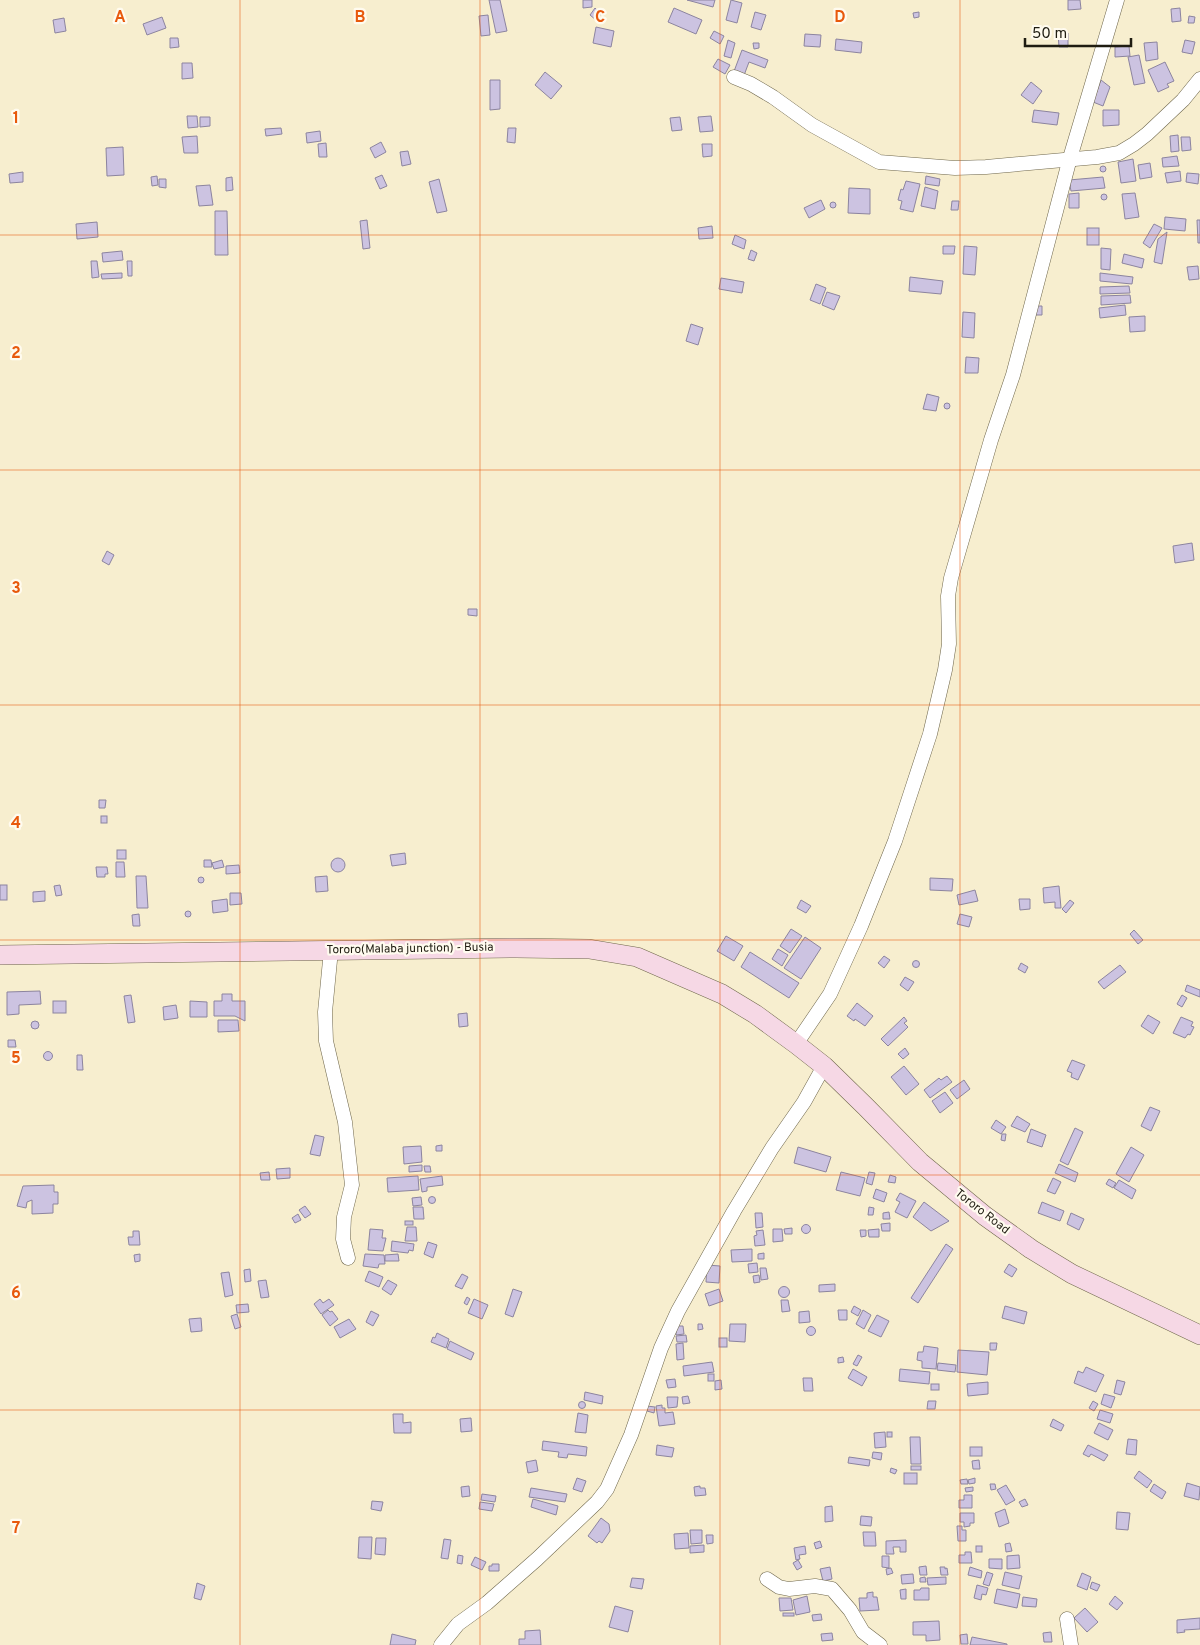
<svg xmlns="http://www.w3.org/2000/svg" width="1200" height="1645" viewBox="0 0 1200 1645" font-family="Overpass,sans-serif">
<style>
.building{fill:#ccc3e1;stroke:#8c849f}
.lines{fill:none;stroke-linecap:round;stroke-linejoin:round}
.minor-casing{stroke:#6f674c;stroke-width:15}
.secondary-casing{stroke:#6f674c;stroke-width:20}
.minor{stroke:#fff;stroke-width:14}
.secondary{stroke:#f6d8e5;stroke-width:19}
.grid{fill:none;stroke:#e8590c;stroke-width:1;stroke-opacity:0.55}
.labels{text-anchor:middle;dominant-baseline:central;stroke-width:4.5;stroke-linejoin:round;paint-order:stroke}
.street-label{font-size:12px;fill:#1f1c11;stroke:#fffbef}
.grid-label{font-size:16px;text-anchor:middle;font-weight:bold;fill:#e8590c;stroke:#fffbef;stroke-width:4.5;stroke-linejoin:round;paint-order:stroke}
</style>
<rect width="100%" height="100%" fill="#f7eecf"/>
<!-- building -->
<g class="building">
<polygon points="489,0 500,0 507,31 496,33"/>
<polygon points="583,0 592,0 592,7 583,8"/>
<polygon points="687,0 715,0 713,7"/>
<polygon points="731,0 742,3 737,23 726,20"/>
<polygon points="1068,0 1080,0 1081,9 1068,10"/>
<polygon points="595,8 601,14 596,20 590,15"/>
<polygon points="674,8 702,20 696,34 668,22"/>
<polygon points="1180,8 1181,21 1172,22 1171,9"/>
<polygon points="755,12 766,15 761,30 751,27"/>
<polygon points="919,12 919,17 914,18 913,13"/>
<polygon points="488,15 490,35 481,36 479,16"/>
<polygon points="1189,16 1195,17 1194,23 1188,23"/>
<polygon points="162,17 166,28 147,35 143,24"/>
<polygon points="64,18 66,31 55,33 53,20"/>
<polygon points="596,27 614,31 611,47 593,43"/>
<polygon points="714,31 724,36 720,44 710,38"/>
<polygon points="1068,33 1068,47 1059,47 1058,34"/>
<polygon points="805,34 821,35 820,47 804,46"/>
<polygon points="170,38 178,38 179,47 170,48"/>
<polygon points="836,39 862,42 861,53 835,50"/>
<polygon points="728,40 735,43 731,58 724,56"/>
<polygon points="1185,40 1195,42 1192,54 1182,52"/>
<polygon points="1157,42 1158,59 1146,61 1144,43"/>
<polygon points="753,43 759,43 759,48 754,49"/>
<polygon points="1129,46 1130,56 1115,57 1115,47"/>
<polygon points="742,50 768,60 765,68 749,62 743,78 733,74"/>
<polygon points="1139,55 1145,83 1134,85 1128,57"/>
<polygon points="718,59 730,65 725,74 713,67"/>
<polygon points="1165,62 1174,81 1167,84 1169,87 1158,92 1148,70"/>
<polygon points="182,63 192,63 193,78 182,79"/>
<polygon points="545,72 562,86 551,99 535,85"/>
<polygon points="490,80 500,80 500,109 490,110"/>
<polygon points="1101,80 1110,87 1103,106 1093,102"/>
<polygon points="1031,82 1042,91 1033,104 1021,95"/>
<polygon points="1034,110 1059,113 1057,125 1032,122"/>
<polygon points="1103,110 1119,110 1119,125 1103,126"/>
<polygon points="187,116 197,116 198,127 188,128"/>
<polygon points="711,116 713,131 700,132 698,117"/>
<polygon points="200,117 210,117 210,126 200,127"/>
<polygon points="680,117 682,130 672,131 670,118"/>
<polygon points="281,128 282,134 266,136 265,129"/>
<polygon points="508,128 516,128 515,143 507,142"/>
<polygon points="320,131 321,141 307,143 306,133"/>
<polygon points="1178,135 1179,151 1171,152 1170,136"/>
<polygon points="197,136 198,153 184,153 182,137"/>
<polygon points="1181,137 1190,137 1191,150 1182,151"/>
<polygon points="381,142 386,152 375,158 370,148"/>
<polygon points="326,143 327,157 319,157 318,144"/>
<polygon points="702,144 712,144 712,156 703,157"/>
<polygon points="123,147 124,175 107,176 106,148"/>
<polygon points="408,151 411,164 402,166 400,152"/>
<polygon points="1177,156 1179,166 1163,167 1162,158"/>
<polygon points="1133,159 1136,181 1121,183 1118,162"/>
<polygon points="1150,163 1152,177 1140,179 1138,165"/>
<circle cx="1103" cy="169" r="3"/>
<polygon points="1180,171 1181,181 1167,183 1165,173"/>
<polygon points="23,172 23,182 10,183 9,174"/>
<polygon points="1187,173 1199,174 1198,184 1186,182"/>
<polygon points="382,175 387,186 380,189 375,178"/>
<polygon points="157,176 158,185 152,186 151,177"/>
<polygon points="926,176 940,179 939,186 925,184"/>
<polygon points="232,177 233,190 226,191 226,178"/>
<polygon points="1103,177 1105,188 1071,191 1069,180"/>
<polygon points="159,179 166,179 166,188 159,187"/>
<polygon points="439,179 447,211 437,213 429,182"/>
<polygon points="906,181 920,184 913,212 900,209 902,201 898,200 901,189 903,190"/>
<polygon points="210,185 213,205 199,206 196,186"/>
<polygon points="925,187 938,191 935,209 921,206"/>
<polygon points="849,188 870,189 870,214 848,213"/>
<polygon points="1079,193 1079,208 1069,208 1069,194"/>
<polygon points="1135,193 1139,217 1125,219 1122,194"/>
<circle cx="1104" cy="197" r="3"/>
<polygon points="821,200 825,209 809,218 804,208"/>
<polygon points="952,201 959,201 958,210 951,210"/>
<circle cx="833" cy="205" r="3"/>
<polygon points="215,211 227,211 228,255 215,255"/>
<polygon points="1165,217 1186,219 1185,231 1164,229"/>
<polygon points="367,220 370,248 363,249 360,221"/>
<polygon points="1197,220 1200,220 1200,243 1198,243"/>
<polygon points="97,222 98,237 77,239 76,224"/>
<polygon points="1154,224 1162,228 1150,248 1143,243"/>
<polygon points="712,226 713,238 699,239 698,228"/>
<rect x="1087" y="228" width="12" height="17"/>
<polygon points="1167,232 1162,264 1154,262 1158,239"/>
<polygon points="735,235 746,240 744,249 732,244"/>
<polygon points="943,246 955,246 954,254 943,254"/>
<polygon points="964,246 977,247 975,275 963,274"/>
<polygon points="1101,248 1111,249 1110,270 1101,269"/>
<polygon points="751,250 757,253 754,261 748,259"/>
<polygon points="122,251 123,260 103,262 102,253"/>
<polygon points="1124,254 1144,259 1142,268 1122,263"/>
<polygon points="91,261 97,261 99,277 92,278"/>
<polygon points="127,261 132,261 132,276 128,276"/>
<polygon points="1198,266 1199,279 1189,280 1187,267"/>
<polygon points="122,273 122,278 102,279 101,274"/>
<polygon points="1100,273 1133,277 1132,284 1100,281"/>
<polygon points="910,277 943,281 941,294 909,291"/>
<polygon points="721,278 744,282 742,293 719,289"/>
<polygon points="816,284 826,288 820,304 810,300"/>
<polygon points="1129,286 1130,293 1100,294 1100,287"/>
<polygon points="827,292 840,296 834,310 822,305"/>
<polygon points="1130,295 1131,303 1101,305 1101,296"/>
<polygon points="1125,305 1126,315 1100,318 1099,308"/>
<polygon points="1036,306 1042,306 1042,315 1033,315"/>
<polygon points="963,312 975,313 974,338 962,337"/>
<polygon points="1145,316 1145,331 1130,332 1129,317"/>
<polygon points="691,324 703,328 698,345 686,341"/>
<polygon points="966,357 979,358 978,373 965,373"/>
<polygon points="927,394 939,397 936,411 923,409"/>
<circle cx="947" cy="406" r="3"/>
<polygon points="1192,543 1194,560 1175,563 1173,546"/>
<polygon points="107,551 114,555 109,565 102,561"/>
<polygon points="468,609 477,609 477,616 468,615"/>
<polygon points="99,800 106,800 105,808 99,808"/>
<rect x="101" y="816" width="6" height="7"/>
<rect x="117" y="850" width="9" height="9"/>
<polygon points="405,853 406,864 392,866 390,855"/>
<circle cx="338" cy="865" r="7"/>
<polygon points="204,860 211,860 212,867 204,867"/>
<polygon points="222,860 224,867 214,869 212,863"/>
<polygon points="116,862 124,862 125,877 116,877"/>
<polygon points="239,865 240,873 226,874 226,866"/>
<polygon points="96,867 107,867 108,874 105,874 105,877 97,877"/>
<polygon points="136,876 146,876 148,908 137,908"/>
<polygon points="327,876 328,891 316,892 315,877"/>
<circle cx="201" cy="880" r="3"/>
<polygon points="930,878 953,879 952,891 930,890"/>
<rect x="0" y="885" width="7" height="15"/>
<polygon points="60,885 62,895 56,896 54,886"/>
<polygon points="1059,886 1061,908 1055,908 1055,902 1044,903 1043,888"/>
<polygon points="975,890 978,901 959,905 957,895"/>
<polygon points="45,891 45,901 33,902 33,892"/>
<polygon points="230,893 241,893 242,904 230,905"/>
<polygon points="227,899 228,911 213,913 212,901"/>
<polygon points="1019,899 1030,899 1030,909 1020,910"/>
<polygon points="801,900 811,906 806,913 797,908"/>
<polygon points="1070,900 1074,903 1066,913 1062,909"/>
<circle cx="188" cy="914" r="3"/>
<polygon points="139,914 140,926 133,926 132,915"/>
<polygon points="960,914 972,917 969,927 957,924"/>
<polygon points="791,929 802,936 790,953 780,946"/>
<polygon points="1134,930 1143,940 1138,944 1130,934"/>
<polygon points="726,936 743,946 734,961 717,951"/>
<polygon points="805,937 821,948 801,979 784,968"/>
<polygon points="778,949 788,955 782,966 772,959"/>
<polygon points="750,952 799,983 789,998 741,967"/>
<polygon points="884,956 890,960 884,968 878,963"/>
<circle cx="916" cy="964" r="3.5"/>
<polygon points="1021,963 1028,967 1025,973 1018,969"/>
<polygon points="1120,965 1126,972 1104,989 1098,982"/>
<polygon points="905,977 914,982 908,991 900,985"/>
<polygon points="1187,985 1200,990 1200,997 1185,991"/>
<polygon points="40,991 41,1004 19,1005 19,1014 7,1015 7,992"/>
<polygon points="222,994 232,994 232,1001 245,1001 245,1021 235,1016 214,1016 214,1001 222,1001"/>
<polygon points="131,995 135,1022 128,1023 124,996"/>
<polygon points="1182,995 1187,998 1182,1007 1177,1004"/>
<rect x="53" y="1001" width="13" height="12"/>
<polygon points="190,1001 207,1002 207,1017 190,1017"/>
<polygon points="857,1003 873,1016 865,1026 855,1019 854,1021 847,1016"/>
<polygon points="176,1005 178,1018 164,1020 163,1007"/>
<polygon points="467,1013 468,1026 459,1027 458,1014"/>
<polygon points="1148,1015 1160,1022 1153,1034 1141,1026"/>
<polygon points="904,1017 907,1021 904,1023 908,1027 888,1046 881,1039"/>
<polygon points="1181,1017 1193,1022 1191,1026 1194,1027 1190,1035 1188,1034 1185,1038 1173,1033"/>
<polygon points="218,1020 238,1020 239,1031 218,1032"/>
<circle cx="35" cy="1025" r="4"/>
<polygon points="8,1040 15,1040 16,1047 8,1047"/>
<polygon points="905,1048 909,1054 903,1059 898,1054"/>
<circle cx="48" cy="1056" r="4.5"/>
<polygon points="77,1055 82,1055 83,1070 77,1070"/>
<polygon points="1072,1060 1085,1065 1078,1080 1071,1077 1072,1073 1067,1071"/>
<polygon points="904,1066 919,1084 906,1095 891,1077"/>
<polygon points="947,1076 952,1082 930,1098 924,1090 939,1078 941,1080"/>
<polygon points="964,1080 970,1089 957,1099 950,1090"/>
<polygon points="945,1092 953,1103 940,1113 932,1101"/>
<polygon points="1150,1107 1160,1111 1151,1131 1141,1126"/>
<polygon points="1017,1116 1030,1124 1025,1132 1011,1126"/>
<polygon points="996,1120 1006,1127 1001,1134 991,1128"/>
<polygon points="1075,1128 1083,1132 1068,1165 1060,1161"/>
<polygon points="1031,1129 1046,1135 1042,1147 1027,1142"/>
<polygon points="1002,1134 1006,1134 1005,1141 1001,1140"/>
<polygon points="315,1135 324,1137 320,1156 310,1154"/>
<polygon points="442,1145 442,1151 436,1151 436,1146"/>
<polygon points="421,1146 422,1162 404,1164 403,1147"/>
<polygon points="798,1147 831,1157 826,1172 794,1163"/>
<polygon points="1131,1147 1144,1155 1129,1182 1116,1174"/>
<polygon points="1059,1164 1078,1173 1075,1182 1055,1173"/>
<polygon points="422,1165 422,1171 409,1172 409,1166"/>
<polygon points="424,1166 430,1166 431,1172 425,1172"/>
<polygon points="290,1168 290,1178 277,1179 276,1169"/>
<polygon points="269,1172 270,1180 261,1180 260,1173"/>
<polygon points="841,1172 865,1178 860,1196 836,1190"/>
<polygon points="869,1172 875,1173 872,1185 866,1183"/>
<polygon points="890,1175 896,1177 895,1183 888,1182"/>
<polygon points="418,1176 419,1190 388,1192 387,1178"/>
<polygon points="442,1176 443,1185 427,1187 427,1191 422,1192 420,1179"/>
<polygon points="1053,1178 1061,1182 1055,1194 1047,1191"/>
<polygon points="1109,1179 1116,1183 1113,1188 1106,1184"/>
<polygon points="1119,1180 1136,1190 1132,1199 1114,1188"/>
<polygon points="54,1185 54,1192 58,1192 58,1204 53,1204 53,1213 32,1214 32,1200 27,1202 26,1208 17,1206 23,1186"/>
<polygon points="876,1189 887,1193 884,1202 873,1198"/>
<polygon points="900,1193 916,1201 907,1218 895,1212 900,1202 896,1200"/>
<circle cx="432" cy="1200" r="3.5"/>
<polygon points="421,1197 422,1205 413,1206 412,1198"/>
<polygon points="924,1202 949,1221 931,1231 913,1217"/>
<polygon points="1042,1202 1064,1211 1060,1221 1038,1213"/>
<polygon points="305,1206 311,1214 305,1218 299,1210"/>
<polygon points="413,1207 423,1207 424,1219 414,1219"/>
<polygon points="869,1207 874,1208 873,1215 868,1215"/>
<polygon points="889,1212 890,1219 883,1219 883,1213"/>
<polygon points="755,1213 762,1213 763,1227 756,1228"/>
<polygon points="1071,1213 1084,1219 1079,1230 1067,1224"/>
<polygon points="298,1214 301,1220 295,1223 292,1218"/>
<rect x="405" y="1221" width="8" height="4"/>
<polygon points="890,1223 890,1231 882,1231 881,1224"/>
<circle cx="806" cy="1229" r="4.5"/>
<polygon points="407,1227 416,1227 417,1241 405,1241"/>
<polygon points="792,1228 792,1234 785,1234 784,1229"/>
<polygon points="370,1229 383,1230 382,1238 386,1238 383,1251 368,1250"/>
<polygon points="773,1229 782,1229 783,1241 773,1242"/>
<polygon points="879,1229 879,1237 869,1237 868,1230"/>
<polygon points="763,1230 765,1245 755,1246 754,1236 757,1235 756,1231"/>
<polygon points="860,1230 866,1230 866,1236 861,1237"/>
<polygon points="133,1231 139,1231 140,1245 129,1245 128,1237 133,1237"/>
<polygon points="392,1241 414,1244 413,1251 409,1250 408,1253 391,1251"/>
<polygon points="428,1242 437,1245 433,1258 424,1254"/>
<polygon points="946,1244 953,1249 918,1303 911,1298"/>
<polygon points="752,1249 752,1261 732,1262 731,1250"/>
<polygon points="764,1253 764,1259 758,1259 758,1254"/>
<polygon points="140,1254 140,1261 135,1262 134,1255"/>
<polygon points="365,1254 384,1255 385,1264 379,1264 378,1268 363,1266"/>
<polygon points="398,1254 399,1261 385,1261 385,1255"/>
<polygon points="757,1263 758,1272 749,1273 748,1264"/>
<polygon points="1009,1264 1017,1269 1012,1277 1004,1272"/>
<polygon points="707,1265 720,1266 719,1283 706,1282"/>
<polygon points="760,1268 766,1268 768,1279 761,1280"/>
<polygon points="250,1269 251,1281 245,1282 244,1270"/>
<polygon points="369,1271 383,1277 379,1287 365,1281"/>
<polygon points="229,1272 233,1295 225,1297 221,1273"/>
<polygon points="462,1274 468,1277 462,1289 455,1286"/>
<polygon points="759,1275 760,1282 754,1283 753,1276"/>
<polygon points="266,1280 269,1297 261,1298 258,1281"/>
<polygon points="388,1280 397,1285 391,1295 382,1289"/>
<polygon points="835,1284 835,1291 819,1292 819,1285"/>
<circle cx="784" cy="1292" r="5.5"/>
<polygon points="513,1289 522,1292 513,1317 505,1314"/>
<polygon points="719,1289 723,1301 709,1306 705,1294"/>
<polygon points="467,1297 470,1299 467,1305 464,1303"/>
<polygon points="320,1299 323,1303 329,1299 334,1305 321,1314 314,1304"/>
<polygon points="474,1299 488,1305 482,1319 468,1313"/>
<polygon points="781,1300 788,1300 790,1311 782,1312"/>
<polygon points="248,1304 249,1312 237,1313 236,1305"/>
<polygon points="854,1306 861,1310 858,1316 851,1312"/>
<polygon points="1005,1306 1027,1312 1024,1324 1002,1318"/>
<polygon points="328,1310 330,1312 332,1311 338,1319 330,1326 322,1315"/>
<polygon points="838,1310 847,1310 847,1320 839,1320"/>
<polygon points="863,1310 871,1315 864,1329 856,1324"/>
<polygon points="371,1311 379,1315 373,1326 366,1322"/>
<polygon points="809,1311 810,1322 799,1323 799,1312"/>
<polygon points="237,1314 241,1327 235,1329 231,1316"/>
<polygon points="877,1315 889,1321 881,1337 868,1331"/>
<polygon points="201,1318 202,1331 191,1332 189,1319"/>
<polygon points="349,1319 356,1329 340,1338 334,1327"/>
<polygon points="698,1324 702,1324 703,1329 698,1330"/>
<polygon points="730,1324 746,1324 745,1342 729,1341"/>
<polygon points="676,1326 683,1326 684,1334 676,1335"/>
<circle cx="811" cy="1331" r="4.5"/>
<polygon points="437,1333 449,1339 446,1348 431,1342 433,1337 435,1338"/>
<polygon points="686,1335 687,1342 677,1342 676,1336"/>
<rect x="719" y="1338" width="8" height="9"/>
<polygon points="450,1341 474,1353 471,1360 447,1349"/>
<polygon points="683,1343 684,1359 677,1360 676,1344"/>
<polygon points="990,1343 997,1343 996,1350 990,1350"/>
<polygon points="924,1346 938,1348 936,1369 922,1368 922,1361 917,1360 918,1352 923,1352"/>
<polygon points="958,1350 989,1352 987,1375 957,1372"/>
<polygon points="858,1355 862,1357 857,1366 853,1364"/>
<polygon points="843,1357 844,1362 838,1363 838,1358"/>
<polygon points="712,1362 714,1372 684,1376 683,1366"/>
<polygon points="938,1363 956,1365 955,1372 937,1370"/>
<polygon points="1086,1367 1104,1375 1096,1392 1074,1383 1078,1371 1083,1373"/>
<polygon points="853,1369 867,1377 862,1386 848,1378"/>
<polygon points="900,1369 930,1372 929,1384 899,1381"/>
<rect x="708" y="1374" width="6" height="7"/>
<polygon points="803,1378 812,1378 813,1391 804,1391"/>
<polygon points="675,1379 676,1387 668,1388 666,1380"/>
<polygon points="721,1380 722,1389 715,1390 715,1381"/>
<polygon points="1117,1380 1125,1382 1121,1395 1114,1393"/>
<polygon points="988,1382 988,1394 968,1396 967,1384"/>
<rect x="931" y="1384" width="8" height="6"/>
<polygon points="585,1392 603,1396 602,1404 584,1400"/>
<polygon points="1104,1394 1115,1397 1111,1408 1101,1404"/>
<polygon points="688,1396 690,1403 683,1404 682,1397"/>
<polygon points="667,1397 678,1397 677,1407 668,1408"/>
<polygon points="928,1401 936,1401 935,1409 927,1409"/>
<polygon points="1093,1401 1098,1404 1094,1411 1089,1408"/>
<circle cx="582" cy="1405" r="3.5"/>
<polygon points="662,1405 662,1408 665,1408 665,1413 673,1412 675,1424 659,1426 656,1406"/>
<polygon points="647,1406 655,1407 654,1413 647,1411"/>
<polygon points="1100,1410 1113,1414 1110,1423 1097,1419"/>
<polygon points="578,1413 588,1415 586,1433 575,1432"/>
<polygon points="393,1414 403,1414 403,1423 411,1422 411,1433 394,1433"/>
<polygon points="471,1418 472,1431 461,1432 460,1419"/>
<polygon points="1053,1419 1064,1425 1061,1431 1050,1426"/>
<polygon points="1099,1423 1113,1430 1108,1440 1094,1433"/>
<polygon points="885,1432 886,1447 875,1448 874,1433"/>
<rect x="887" y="1432" width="5" height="5"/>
<polygon points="910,1437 920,1437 921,1464 911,1464"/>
<polygon points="1128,1439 1137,1440 1136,1455 1126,1454"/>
<polygon points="543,1441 587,1447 586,1456 568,1454 567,1458 558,1457 559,1452 542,1450"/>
<polygon points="657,1445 674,1448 672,1457 656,1455"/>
<polygon points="1088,1445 1108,1455 1104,1461 1091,1454 1089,1457 1083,1454"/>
<rect x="970" y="1447" width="12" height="9"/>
<polygon points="873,1452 882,1453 881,1460 872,1458"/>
<polygon points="849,1457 870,1460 869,1466 848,1463"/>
<polygon points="536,1460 538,1471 528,1473 526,1462"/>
<polygon points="979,1460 980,1469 973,1469 972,1461"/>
<rect x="911" y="1466" width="10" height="4"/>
<polygon points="891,1468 897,1470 895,1474 890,1472"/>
<polygon points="1139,1471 1152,1481 1147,1488 1134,1478"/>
<rect x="904" y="1473" width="13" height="11"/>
<polygon points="577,1478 586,1481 582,1492 573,1489"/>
<polygon points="975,1478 975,1483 969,1484 968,1480"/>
<polygon points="967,1479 968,1484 961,1484 960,1480"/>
<polygon points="1187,1483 1200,1487 1199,1500 1184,1496"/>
<polygon points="990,1484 995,1484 996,1489 991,1490"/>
<polygon points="1154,1484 1166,1492 1162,1499 1150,1491"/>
<polygon points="1006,1485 1015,1500 1006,1505 997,1490"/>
<polygon points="469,1486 470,1496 462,1497 461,1487"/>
<polygon points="700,1486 700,1488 705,1488 706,1495 695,1496 694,1487"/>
<polygon points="973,1487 973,1491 966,1492 965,1488"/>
<polygon points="531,1488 567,1494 565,1502 529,1497"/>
<polygon points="482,1494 496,1496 495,1502 481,1500"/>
<polygon points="964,1495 972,1495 972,1508 959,1508 959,1500 964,1500"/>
<polygon points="533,1499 558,1506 556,1515 531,1507"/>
<polygon points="1025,1499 1028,1505 1022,1507 1019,1502"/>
<polygon points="372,1501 383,1502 381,1511 371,1509"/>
<polygon points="480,1502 494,1504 492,1511 479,1509"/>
<polygon points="832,1506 833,1521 825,1522 825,1507"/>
<polygon points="1005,1509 1009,1523 999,1527 995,1513"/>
<polygon points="1117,1512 1130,1513 1128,1530 1116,1529"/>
<polygon points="960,1513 974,1513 974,1523 970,1523 970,1526 964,1527 964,1522 960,1522"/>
<polygon points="861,1516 872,1517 871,1526 860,1525"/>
<polygon points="601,1518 609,1524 610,1531 602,1543 599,1541 597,1543 588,1536"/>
<polygon points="957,1526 962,1526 962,1530 966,1530 966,1541 958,1541"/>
<polygon points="690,1530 702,1530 702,1543 691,1544"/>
<polygon points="863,1532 875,1532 876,1546 864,1546"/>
<polygon points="688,1533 689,1548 675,1549 674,1534"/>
<polygon points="706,1535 713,1535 713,1543 707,1544"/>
<polygon points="359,1537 372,1537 371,1559 358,1558"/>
<polygon points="376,1538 386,1538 385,1555 375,1554"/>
<polygon points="444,1539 451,1540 448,1559 441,1558"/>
<polygon points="906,1540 906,1552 900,1552 900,1547 893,1547 894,1554 886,1554 886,1541"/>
<polygon points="820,1541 822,1547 816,1549 814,1543"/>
<polygon points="1010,1543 1012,1551 1006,1552 1005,1544"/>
<polygon points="704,1545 704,1552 690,1553 690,1546"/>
<polygon points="805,1546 806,1554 799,1555 800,1559 796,1560 794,1548"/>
<rect x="976" y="1546" width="6" height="6"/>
<polygon points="965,1552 971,1552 972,1563 959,1563 959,1555 965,1555"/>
<polygon points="458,1555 463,1556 462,1564 457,1563"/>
<polygon points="1019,1555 1020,1568 1007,1569 1007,1556"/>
<polygon points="882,1556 889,1556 889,1568 882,1567"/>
<polygon points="475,1557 486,1562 482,1570 471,1565"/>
<polygon points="989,1559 1002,1559 1002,1569 989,1568"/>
<polygon points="798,1560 802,1567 797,1570 793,1563"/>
<polygon points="492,1564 499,1564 499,1571 489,1571 489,1566 492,1566"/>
<polygon points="926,1566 927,1575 920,1575 919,1567"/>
<polygon points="830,1567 832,1579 823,1581 820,1569"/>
<polygon points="940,1567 945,1567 945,1569 947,1568 948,1575 941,1575"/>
<polygon points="970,1567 982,1571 981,1578 968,1575"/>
<polygon points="891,1568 893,1573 887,1575 886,1569"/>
<polygon points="987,1572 993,1574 989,1586 983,1584"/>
<polygon points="1005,1572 1022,1576 1019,1589 1002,1585"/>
<polygon points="1082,1573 1091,1577 1087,1590 1077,1586"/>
<polygon points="913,1574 914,1583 902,1584 901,1575"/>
<polygon points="925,1577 926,1582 920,1582 920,1578"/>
<polygon points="946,1577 946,1584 928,1585 927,1578"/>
<polygon points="632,1578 644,1579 642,1589 630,1587"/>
<polygon points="1092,1582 1100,1585 1097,1591 1090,1588"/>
<polygon points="197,1583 205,1586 201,1600 194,1598"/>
<polygon points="977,1585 988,1588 986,1595 982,1594 981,1600 974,1598"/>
<polygon points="921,1588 929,1588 929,1600 914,1600 914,1590 920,1590"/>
<polygon points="906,1589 906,1599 901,1599 900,1590"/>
<polygon points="997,1589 1020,1594 1017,1608 994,1603"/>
<polygon points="873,1592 873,1597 877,1597 879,1610 860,1611 859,1598 867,1598 867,1593"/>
<polygon points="807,1596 810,1612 796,1615 793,1600"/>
<polygon points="1115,1596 1123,1603 1117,1610 1109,1604"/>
<polygon points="1023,1597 1037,1599 1036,1607 1022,1606"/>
<polygon points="779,1598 791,1598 793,1610 780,1611"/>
<polygon points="615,1606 633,1611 628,1632 609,1627"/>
<polygon points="1085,1608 1098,1622 1087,1632 1074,1618"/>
<rect x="783" y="1613" width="11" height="3"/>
<polygon points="821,1614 822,1620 813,1621 812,1615"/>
<polygon points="1200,1618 1200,1629 1184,1630 1185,1632 1177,1633 1177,1620"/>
<polygon points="939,1621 940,1640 926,1641 926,1635 913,1635 913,1622"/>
<polygon points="540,1630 541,1645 519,1645 519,1639 525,1639 525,1631"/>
<polygon points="1051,1632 1052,1642 1044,1642 1043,1633"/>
<polygon points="832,1633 833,1640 822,1641 821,1634"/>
<polygon points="392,1634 416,1640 415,1645 390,1645"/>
<polygon points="967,1634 968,1644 961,1644 960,1635"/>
<polygon points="972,1637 1007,1644 1007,1645 970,1645"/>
</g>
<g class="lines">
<!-- minor casing -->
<g class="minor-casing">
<g id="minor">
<polyline points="734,77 751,84 773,97 812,125 879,162 955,168 986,167 1097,157 1119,153 1134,144 1147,134 1183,100 1200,79"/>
<polyline points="331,950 325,1012 326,1041 345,1122 352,1185 344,1217 343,1239 348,1258"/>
<polyline points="796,1044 830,994 861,926 895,841 930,734 945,670 949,644 948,596 951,578 991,440 1013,375 1070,158 1117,0"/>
<polyline points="767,1579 779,1587 789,1589 815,1586 832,1589 850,1610 863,1632 880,1645"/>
<polyline points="1067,1619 1071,1645"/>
<polyline points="441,1645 458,1624 487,1603 537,1559 597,1502 607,1489 631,1435 661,1348 678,1311 734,1211 772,1148 804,1102 824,1066"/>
</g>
</g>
<!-- secondary casing -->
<g class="secondary-casing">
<polyline id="secondary" points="0,955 516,948 589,949 637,957 722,994 755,1014 796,1044 824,1066 866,1107 920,1162 985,1216 1031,1249 1072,1274 1200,1335"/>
</g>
<!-- minor -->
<use href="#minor" class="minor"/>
<!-- secondary -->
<use href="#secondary" class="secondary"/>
</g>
<!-- grid -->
<path class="grid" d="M 240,0 L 240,1645M 480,0 L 480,1645M 720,0 L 720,1645M 960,0 L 960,1645M 0,235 L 1200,235M 0,470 L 1200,470M 0,705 L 1200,705M 0,940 L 1200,940M 0,1175 L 1200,1175M 0,1410 L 1200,1410"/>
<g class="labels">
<!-- street labels -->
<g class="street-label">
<text transform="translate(410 949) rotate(-1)">Tororo(Malaba junction) - Busia</text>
<text transform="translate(982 1212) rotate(38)">Tororo Road</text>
</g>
</g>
<g class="grid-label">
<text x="120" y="22">A</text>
<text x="360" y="22">B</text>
<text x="600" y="22">C</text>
<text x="840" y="22">D</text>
<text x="16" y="123">1</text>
<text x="16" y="358">2</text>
<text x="16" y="593">3</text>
<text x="16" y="828">4</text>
<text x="16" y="1063">5</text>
<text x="16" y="1298">6</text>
<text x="16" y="1533">7</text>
</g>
<!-- scale -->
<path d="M1025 38v8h106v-8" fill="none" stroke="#1f1c11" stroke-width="2.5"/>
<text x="1032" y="38" font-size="15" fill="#1f1c11" stroke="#fffbef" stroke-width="4" paint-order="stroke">50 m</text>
</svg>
